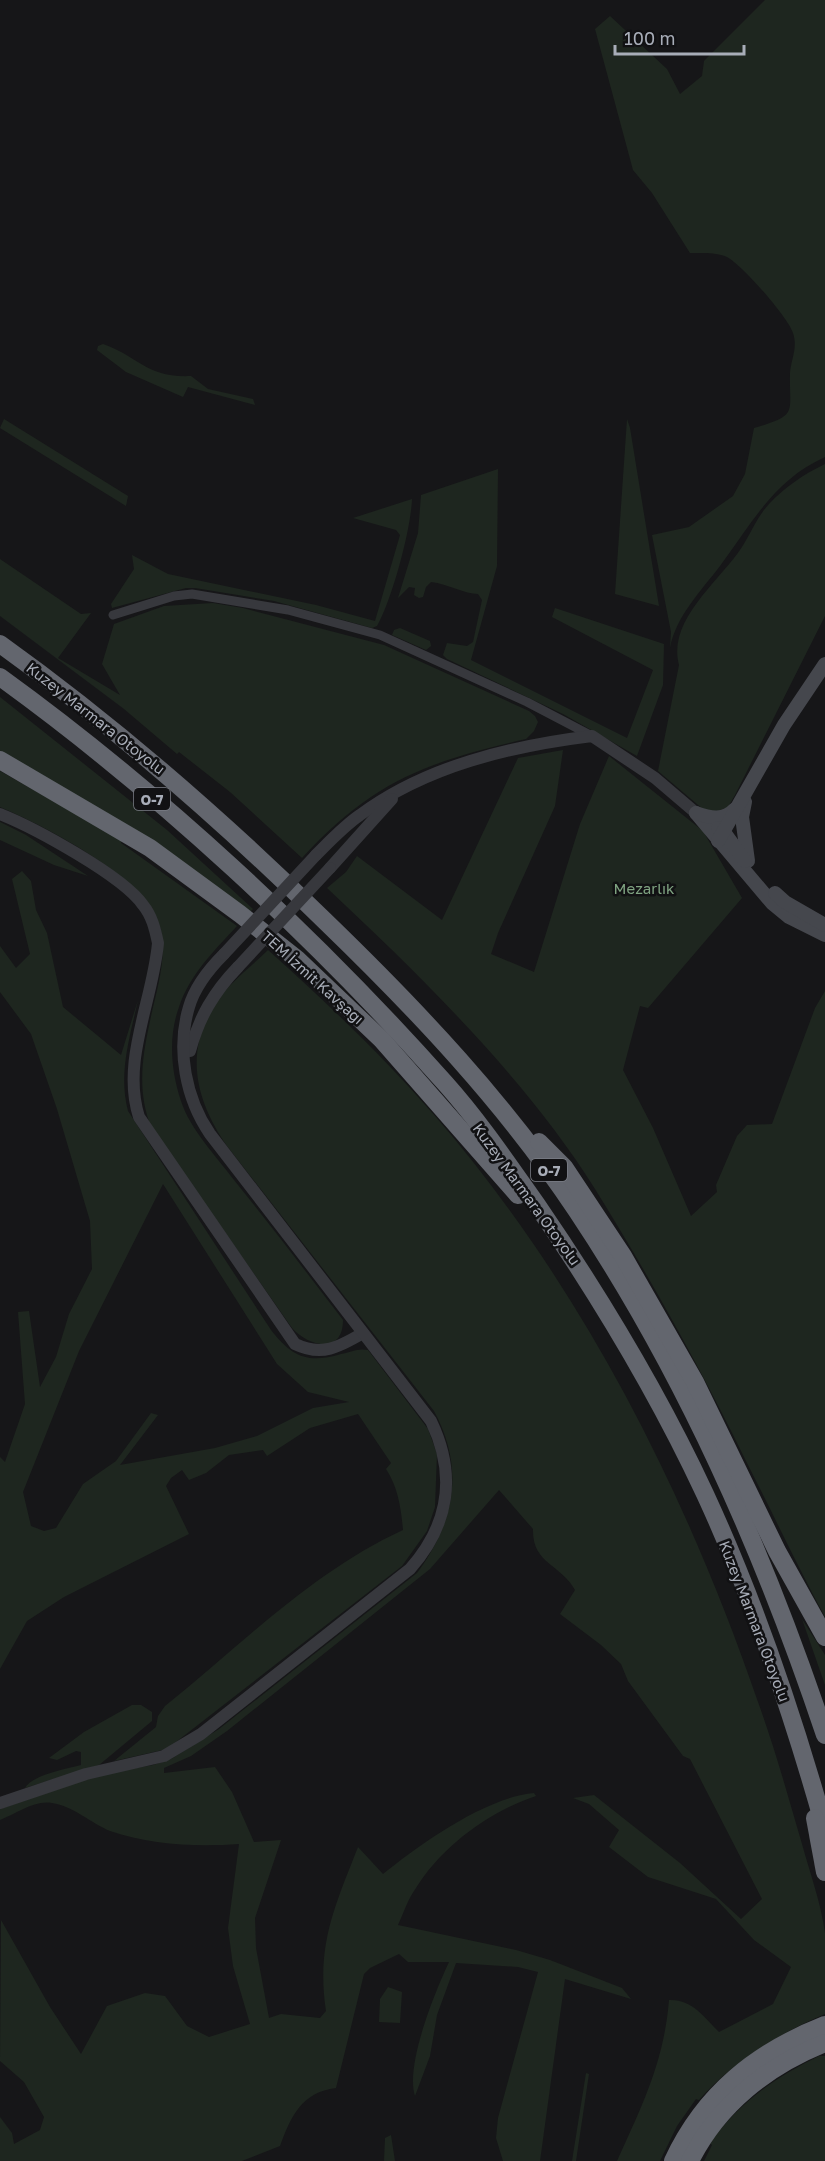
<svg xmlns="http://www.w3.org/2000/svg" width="825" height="2161" viewBox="0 0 825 2161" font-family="'Golos Text',sans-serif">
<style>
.green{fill:#1e261f;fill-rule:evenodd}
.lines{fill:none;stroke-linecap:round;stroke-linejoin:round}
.minor{stroke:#37383d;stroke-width:9}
.tertiary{stroke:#37383d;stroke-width:12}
.secondary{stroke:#45474d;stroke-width:14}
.motorway{stroke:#63666e;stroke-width:18}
.tertiary-bridge{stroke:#37383d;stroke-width:12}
.labels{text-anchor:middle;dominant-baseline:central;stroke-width:5;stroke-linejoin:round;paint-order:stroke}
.shield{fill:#111113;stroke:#7b7e86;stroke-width:1.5}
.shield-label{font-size:14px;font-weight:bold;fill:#a8adb8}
.street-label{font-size:15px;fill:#a8adb8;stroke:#111113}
.park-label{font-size:15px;fill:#7fa381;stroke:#111113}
</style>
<rect width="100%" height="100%" fill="#161618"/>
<!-- green -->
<g class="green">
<path d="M 765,0 L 825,0 L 825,457 C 774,480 752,523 720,566 C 701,591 676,616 670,648 L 671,632 L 652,535 L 689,527 L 733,496 L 745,474 L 754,428 C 799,415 789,414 790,373 C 791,359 798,348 793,333 C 788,317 742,265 727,257 C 716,252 702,253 690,253 L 652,193 L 633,170 L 595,29 L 610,16 L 667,69 L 680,94 L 702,76 L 704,61 Z"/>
<path d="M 103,344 C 138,356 146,378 191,376 L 208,389 L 253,399 L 255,405 L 188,387 L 183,397 L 126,372 L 97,350 L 98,346 Z"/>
<polygon points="4,419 128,496 126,506 0,428"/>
<polygon points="627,419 630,428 659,606 615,594"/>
<path d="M 825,464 L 825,616 L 735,795 L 728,807 L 713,813 L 704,810 L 658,771 L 679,665 C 667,620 719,582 742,547 C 751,533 757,517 769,504 C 785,487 804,474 825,464 Z"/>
<path d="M 498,469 L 497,566 L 471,660 L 627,738 L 653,670 L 552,617 L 555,608 L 664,644 L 663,685 L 637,756 L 563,714 L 447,659 L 443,655 L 447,643 L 467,646 L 473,642 L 482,600 L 478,594 C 465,594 448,584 431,582 L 426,587 L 423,597 L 419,598 L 414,595 L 415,588 L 409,587 L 398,598 L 418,533 L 421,495 Z"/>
<path d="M 412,499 C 411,529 392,600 377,626 L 372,628 L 274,601 L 195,588 L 186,588 L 112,608 L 111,604 L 134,569 L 132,555 L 168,574 L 316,605 L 375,621 L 400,535 L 396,530 L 353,518 Z"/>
<path d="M 0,559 L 81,614 L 91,613 L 58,658 L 120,695 L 102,664 L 114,624 L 164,606 L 213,603 L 243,608 L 384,645 L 529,711 L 535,716 L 538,722 L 534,731 L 526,739 C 426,762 373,781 302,858 L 230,792 L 179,752 L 177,754 L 124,709 L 0,616 Z"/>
<polygon points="400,628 430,641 431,646 426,650 392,635 394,630"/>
<polygon points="0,697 167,830 253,909 250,912 134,829 0,751"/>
<path d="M 563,750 L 555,806 L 498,933 L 491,954 L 534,972 L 580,824 L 609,756 L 703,831 L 742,898 L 648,1008 L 640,1006 L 623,1070 L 653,1128 L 691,1216 L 717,1192 L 716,1185 L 737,1136 L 747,1125 L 772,1124 L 815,1008 L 825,991 L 825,1617 C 797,1565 772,1512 745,1459 C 700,1367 649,1276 595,1189 C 528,1081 420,975 327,888 L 346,872 L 357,856 L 442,920 L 518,758 Z"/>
<path d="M 0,771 L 122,840 L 121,843 L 237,926 C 214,951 190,974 179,1007 C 168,1037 171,1071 181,1101 C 190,1129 216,1156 234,1180 C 271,1226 307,1273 343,1320 C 343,1355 309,1347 292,1328 L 151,1127 C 137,1091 142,1058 150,1021 C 156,992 167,960 161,931 C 151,880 45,826 0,807 Z"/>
<polygon points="0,822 26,835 88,876 54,865 0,840"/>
<path d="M 22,871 L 31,881 L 36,910 L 47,933 L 63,1007 L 121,1055 L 138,1000 C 130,1037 118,1073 128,1111 L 271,1330 C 292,1357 308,1364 341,1354 C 351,1352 358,1348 368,1350 L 428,1429 L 437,1454 L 435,1507 L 427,1531 L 402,1566 L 167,1749 L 114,1761 L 156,1727 L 158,1716 L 165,1706 C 242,1644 312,1572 403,1530 C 401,1508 398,1487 386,1469 L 391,1463 L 358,1414 L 310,1428 L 267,1456 L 263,1450 L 229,1455 L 206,1473 L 189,1480 L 182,1470 L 171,1478 L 166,1486 L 189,1534 L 64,1597 L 27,1621 L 0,1669 L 0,1457 L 5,1462 L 25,1404 L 18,1312 L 29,1311 L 40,1387 L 56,1357 L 69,1314 L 92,1269 L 90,1221 L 57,1109 L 31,1034 L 0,992 L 0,946 L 16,968 L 30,954 L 12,879 ZM 163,1184 L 277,1364 L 308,1392 L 349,1402 L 313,1408 L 257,1436 L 215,1448 L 120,1465 L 158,1415 L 151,1413 L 116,1461 L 83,1484 L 56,1528 L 44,1531 L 31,1526 L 23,1492 L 79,1351 Z"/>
<path d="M 268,950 C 327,1003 383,1056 435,1116 C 582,1286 685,1490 758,1702 C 775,1749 788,1796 802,1844 C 810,1873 821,1903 825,1933 C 825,1959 825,1987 825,2014 C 780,2033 732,2062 699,2100 L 696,2099 L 677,2126 L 660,2161 L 617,2161 C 642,2106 664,2062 669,2000 C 692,1999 704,2017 719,2032 L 773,2004 L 791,1967 L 754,1940 L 716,1899 L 648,1877 L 609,1847 L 619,1830 L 589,1804 L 573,1798 L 594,1795 L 680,1863 L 741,1919 L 762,1899 L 690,1759 L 683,1756 L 628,1681 L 621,1664 L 601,1645 L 560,1614 L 575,1590 C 561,1564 532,1564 533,1529 L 499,1490 L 430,1569 L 227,1731 L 191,1756 L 164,1768 L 164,1773 L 215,1767 L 232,1792 L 254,1842 L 281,1840 L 255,1918 L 256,1948 L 269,2018 L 281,2014 L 320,2018 L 326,2011 C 316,1945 335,1906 358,1847 L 383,1874 C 420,1844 486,1797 534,1793 L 536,1796 C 490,1811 442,1846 416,1888 C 408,1899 404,1912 398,1925 L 516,1950 L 550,1960 L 622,1988 L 631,1999 L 565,1979 L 540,2161 L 503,2161 L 496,2138 L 498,2118 L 538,1972 L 518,1967 L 456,1963 L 437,2015 L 430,2056 L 415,2096 C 405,2065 435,1992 449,1962 L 408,1962 L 399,1954 L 370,1968 L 364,1974 L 336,2088 C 302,2092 291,2116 280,2146 L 242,2161 L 0,2161 L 0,2117 L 12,2133 L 14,2144 L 40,2130 L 44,2117 L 24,2082 L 0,2061 L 1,1920 L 50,2007 L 81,2054 L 107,2006 L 145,1993 L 165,1996 L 187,2026 L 209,2037 L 250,2024 L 233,1966 L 228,1928 L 239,1844 C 197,1847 150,1845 110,1831 C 91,1823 73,1806 52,1803 C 34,1800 16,1814 0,1820 L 0,1809 L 102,1774 L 153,1765 L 171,1759 L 219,1729 L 417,1573 C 455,1522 465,1468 434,1411 L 227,1146 C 196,1101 183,1052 216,1003 C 229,983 251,967 268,950 Z"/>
<polygon points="802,1619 825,1655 825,1685"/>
<path d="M 132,1705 L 141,1705 L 152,1712 L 152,1721 L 99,1765 L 25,1788 C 32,1775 66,1769 81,1765 L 81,1752 L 76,1751 L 57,1760 L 49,1758 L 84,1732 Z"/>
<polygon points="388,1987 402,1992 400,2023 379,2022 380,1999"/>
<path d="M 819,2056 L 825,2056 L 825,2161 L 704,2161 L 712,2145 L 710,2143 C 739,2103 774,2078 819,2056 Z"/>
<polygon points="586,2073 589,2074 576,2161 572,2161"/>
<polygon points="391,2135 395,2161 384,2161 385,2138"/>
</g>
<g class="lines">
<!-- minor -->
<polyline class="minor" points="113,615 174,596 192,594 288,610 380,635 527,702 592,736"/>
<!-- tertiary -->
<g class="tertiary">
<path d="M 0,814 C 35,828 123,876 143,905 C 152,916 155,929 158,943 C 153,1000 121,1061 139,1117 L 295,1344 C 322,1357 339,1347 363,1333"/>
<path d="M 316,855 C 330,841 344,826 360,815 C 426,766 511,746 592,736 L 655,778 L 696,813"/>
<polyline points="330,868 392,799"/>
<path d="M 190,1051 C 199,1017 214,992 238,967"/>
<path d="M 0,1803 L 86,1774 L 164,1756 L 201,1734 L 410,1569 C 449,1525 457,1475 431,1421 L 210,1134 C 186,1099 176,1050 189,1007 C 195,986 209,969 224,954"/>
</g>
<!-- secondary -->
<g class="secondary">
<polyline points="745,802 742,817 748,861"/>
<polyline points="696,813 772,903 789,917 825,935"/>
<path d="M 696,813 C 710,818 724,821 735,809"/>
<polyline points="718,828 724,832 745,861"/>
<polyline points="718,841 784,725 825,664"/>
<polyline points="775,893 785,902 825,925"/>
</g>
<!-- motorway -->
<g class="motorway">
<path d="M 0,644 C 116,727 223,821 325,921 C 417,1010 506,1104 577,1211 C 685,1373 763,1550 825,1735"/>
<path d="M 0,677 C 159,792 315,937 445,1083 C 479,1121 508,1164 537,1205 C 600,1297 658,1393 705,1494 C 755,1602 793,1715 825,1829"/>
<polyline points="0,760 150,848 240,914 297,959 382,1040 518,1195"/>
<polyline points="539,1142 564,1167 623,1256 695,1382 777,1551 825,1637"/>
<polyline points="815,1818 825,1872"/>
<path d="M 673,2161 C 704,2094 756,2052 825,2025"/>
<path d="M 690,2161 C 718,2105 767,2066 825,2043"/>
</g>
<!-- tertiary-bridge -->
<g class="tertiary-bridge">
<polyline points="224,954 316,855"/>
<polyline points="238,967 330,868"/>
</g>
</g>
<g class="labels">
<!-- shield labels -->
<g class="shield">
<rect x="134" y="788" width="36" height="22" rx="4.5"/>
<rect x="531" y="1159" width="36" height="22" rx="4.5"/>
</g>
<g class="shield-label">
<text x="152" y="799">O-7</text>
<text x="549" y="1170">O-7</text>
</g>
<!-- street labels -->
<g class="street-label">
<text transform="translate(96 718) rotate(38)">Kuzey Marmara Otoyolu</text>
<text transform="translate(313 977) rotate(42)">TEM İzmit Kavşağı</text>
<text transform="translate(527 1194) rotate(54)">Kuzey Marmara Otoyolu</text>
<text transform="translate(755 1621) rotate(69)">Kuzey Marmara Otoyolu</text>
</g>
<!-- park labels -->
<g class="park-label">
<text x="644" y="888">Mezarlık</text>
</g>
</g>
<!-- scale -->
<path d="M615 45v9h129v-9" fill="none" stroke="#a8adb8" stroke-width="3"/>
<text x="624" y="45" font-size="18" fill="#a8adb8" stroke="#111113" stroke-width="4.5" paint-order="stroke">100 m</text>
</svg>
